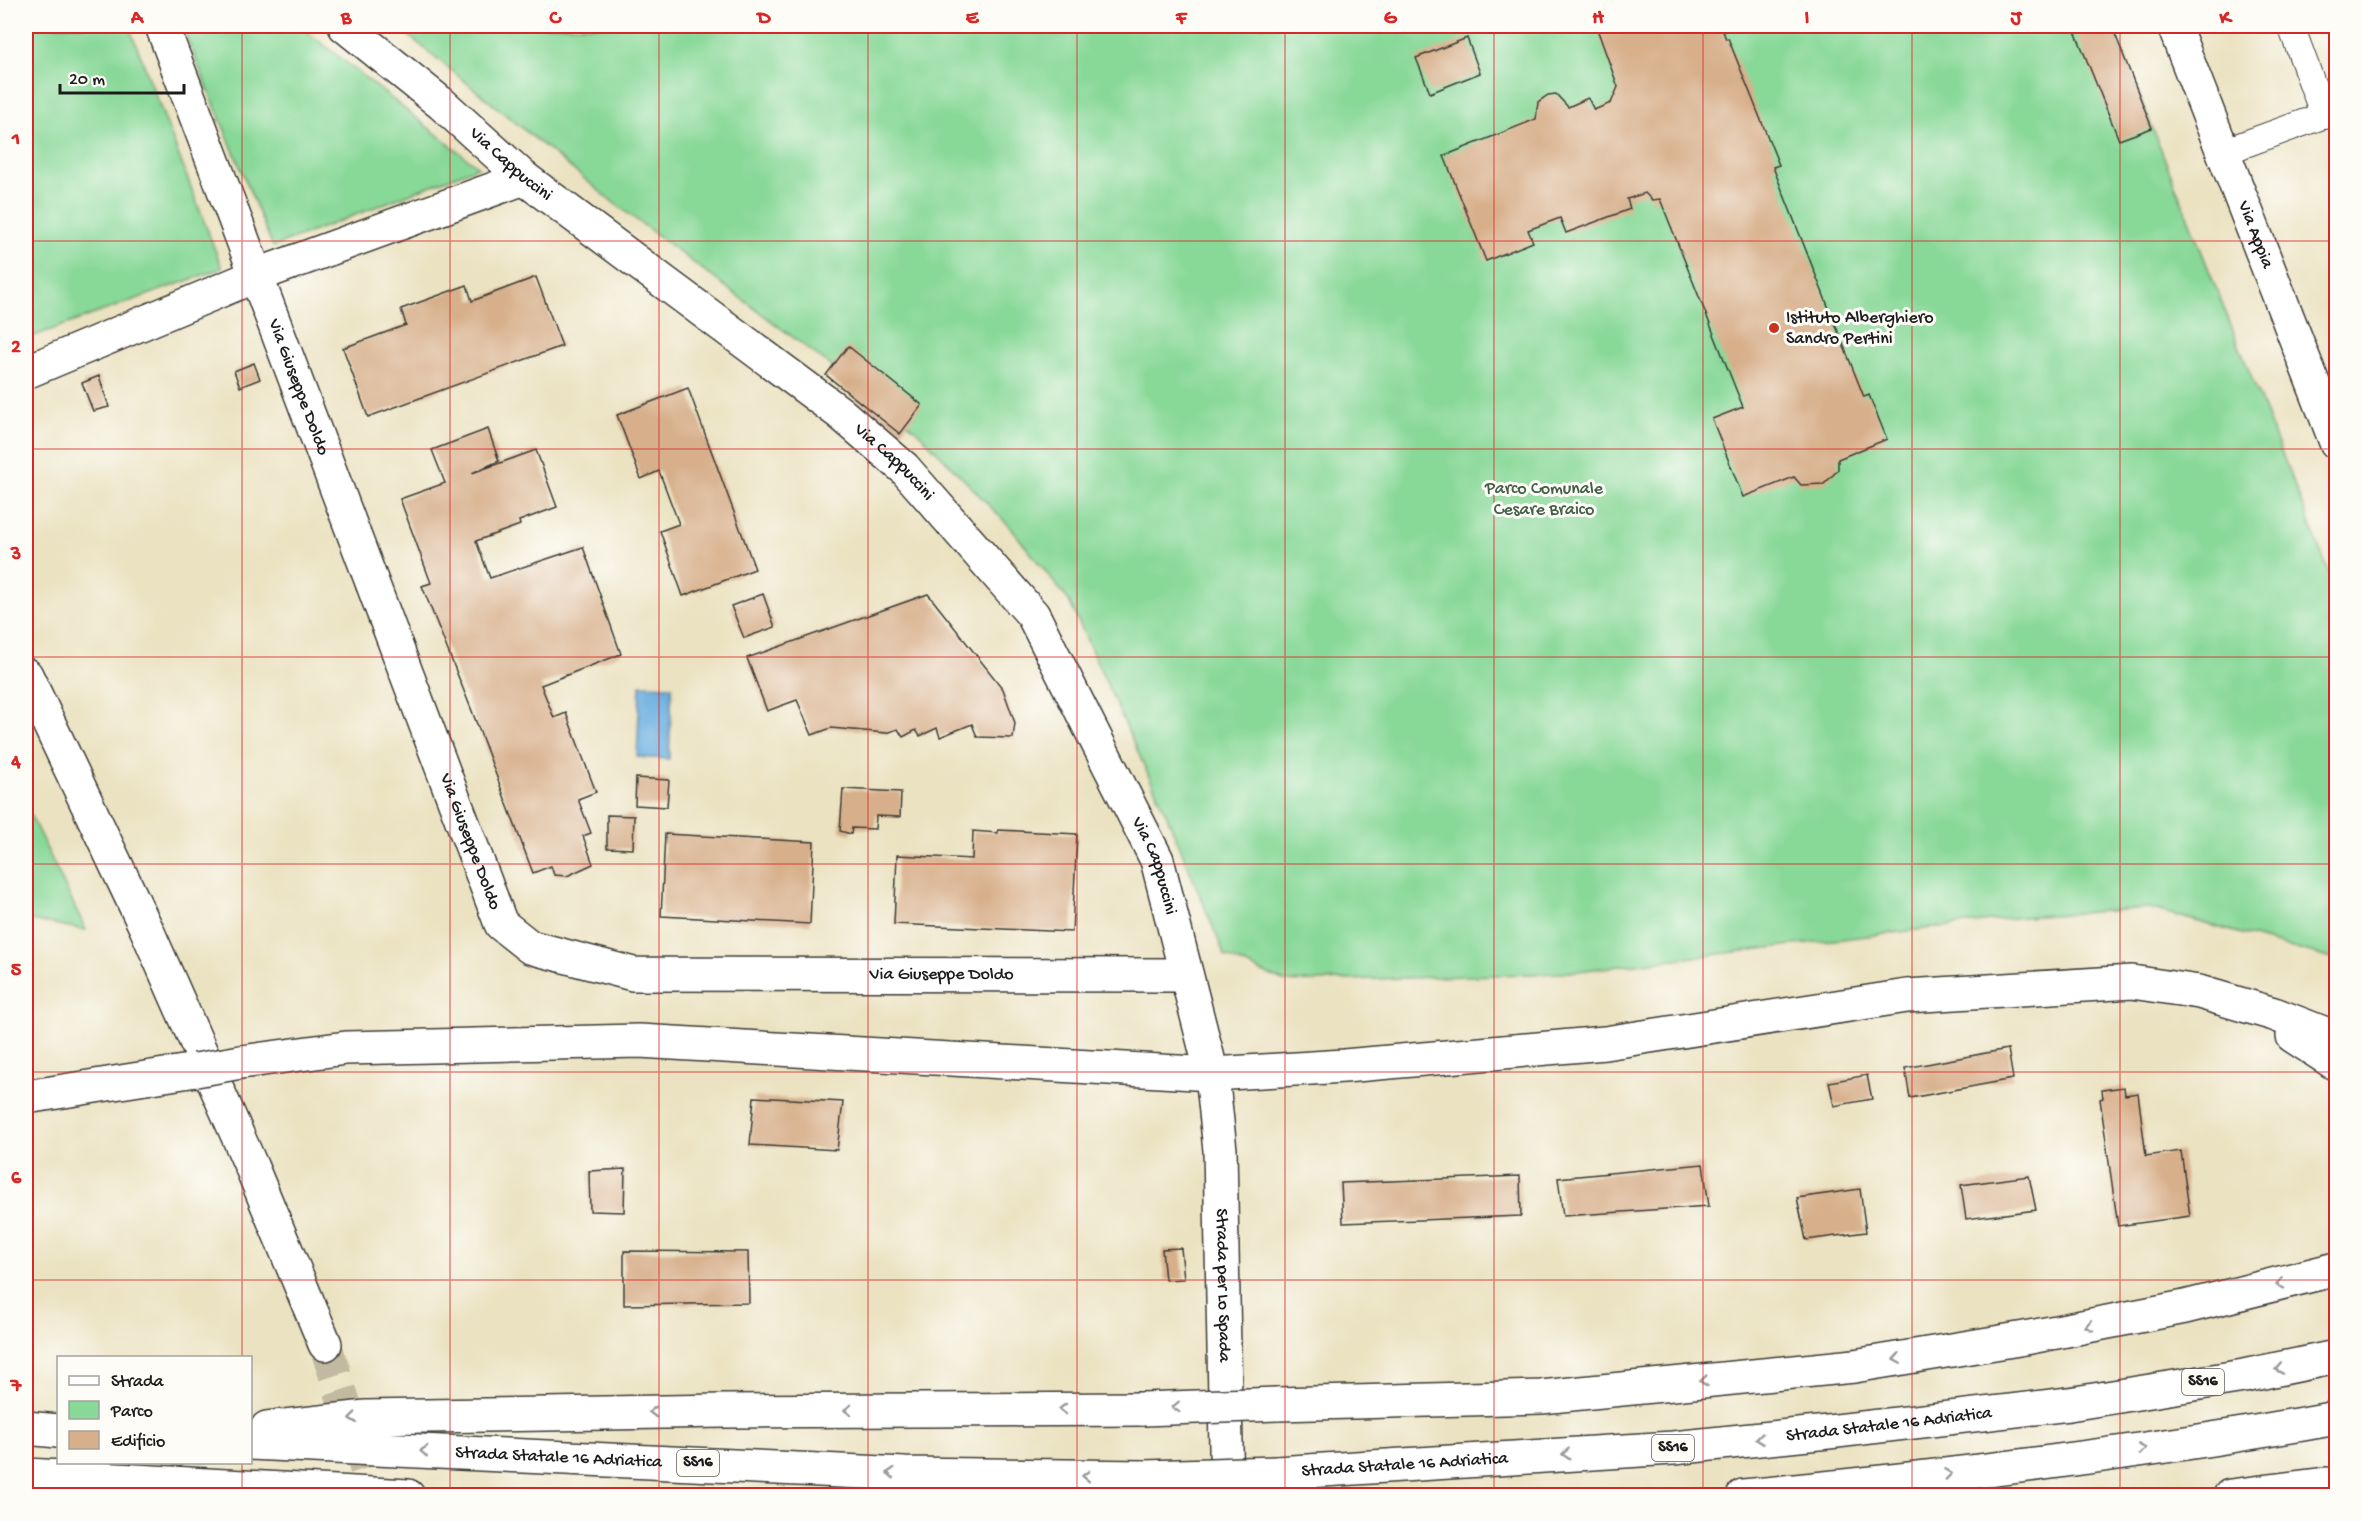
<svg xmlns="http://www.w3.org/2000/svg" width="2362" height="1521" viewBox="0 0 2362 1521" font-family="'Gochi Hand',sans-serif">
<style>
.green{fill:#88d898;stroke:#527a5a;stroke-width:1.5}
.water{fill:#6baee0;stroke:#44657e;stroke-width:1.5}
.building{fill:#d7af8a}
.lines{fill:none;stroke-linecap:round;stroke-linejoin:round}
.street-tunnel{stroke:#c2baa0;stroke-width:33;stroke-dasharray:33 16;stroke-linecap:butt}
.lane-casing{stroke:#3b3a35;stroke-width:28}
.street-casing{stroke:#3b3a35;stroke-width:36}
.secondary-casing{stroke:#3b3a35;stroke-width:36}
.highway-casing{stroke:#3b3a35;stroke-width:36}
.lane{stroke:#fff;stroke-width:26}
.street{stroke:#fff;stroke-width:33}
.secondary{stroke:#fff;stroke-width:33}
.highway{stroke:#fff;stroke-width:33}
.secondary-bridge-casing{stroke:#3b3a35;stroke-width:36;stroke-linecap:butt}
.highway-bridge-casing{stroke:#3b3a35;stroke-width:36;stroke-linecap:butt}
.secondary-bridge{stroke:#fff;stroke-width:33}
.highway-bridge{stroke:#fff;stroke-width:33}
.oneway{stroke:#999}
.grid{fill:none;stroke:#d62828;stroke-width:1.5;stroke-opacity:0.55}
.poi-dot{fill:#c8321e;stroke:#fdfcf7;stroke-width:2}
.labels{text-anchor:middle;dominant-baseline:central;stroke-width:6;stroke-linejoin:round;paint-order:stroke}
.shield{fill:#fdfcf7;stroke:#605f5e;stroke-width:1.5}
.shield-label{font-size:16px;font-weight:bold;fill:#1c1c1c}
.street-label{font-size:18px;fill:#1c1c1c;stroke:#fdfcf7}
.poi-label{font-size:18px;fill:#1c1c1c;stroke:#fdfcf7;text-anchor:start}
.park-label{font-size:18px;fill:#425e47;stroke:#fdfcf7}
.neatline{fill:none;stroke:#d62828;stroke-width:2}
.grid-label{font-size:20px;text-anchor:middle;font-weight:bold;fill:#d62828}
</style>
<rect width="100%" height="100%" fill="#fdfcf7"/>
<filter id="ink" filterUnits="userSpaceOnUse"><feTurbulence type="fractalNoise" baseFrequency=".0167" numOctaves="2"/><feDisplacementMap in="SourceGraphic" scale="12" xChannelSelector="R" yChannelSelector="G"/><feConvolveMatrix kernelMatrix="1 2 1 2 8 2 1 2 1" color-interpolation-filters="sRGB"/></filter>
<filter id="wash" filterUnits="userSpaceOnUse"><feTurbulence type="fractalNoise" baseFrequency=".008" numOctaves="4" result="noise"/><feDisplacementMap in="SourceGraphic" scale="24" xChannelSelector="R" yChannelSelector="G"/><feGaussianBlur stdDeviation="1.35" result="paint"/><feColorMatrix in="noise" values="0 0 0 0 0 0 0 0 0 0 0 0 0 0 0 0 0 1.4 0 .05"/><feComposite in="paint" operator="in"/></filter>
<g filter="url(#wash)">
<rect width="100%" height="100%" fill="#ebe2c1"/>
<!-- green -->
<g class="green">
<polygon points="26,26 129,26 222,268 26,339"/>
<polygon points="182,26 300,26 478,167 273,247"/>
<polygon points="397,26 2112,26 2336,590 2336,960 2149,908 2024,917 1561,973 1285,982 1225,956 1167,816 1069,601 1010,527 915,429 614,203"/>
<polygon points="26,806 86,930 26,919"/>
</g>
<!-- water -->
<polygon class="water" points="640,685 672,686 669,759 637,757"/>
<g id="blocks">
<!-- building -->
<g class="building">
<polygon points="1596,26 1721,26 1726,39 1728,38 1779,165 1773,167 1864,397 1869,395 1887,439 1838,459 1838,470 1824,484 1801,485 1794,477 1743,497 1712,419 1743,407 1660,199 1652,200 1645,193 1627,199 1630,209 1566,233 1560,218 1528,230 1533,242 1486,261 1444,156 1536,119 1538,102 1548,95 1556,94 1568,107 1588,98 1594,110 1611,103 1618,87"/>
<polygon points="2073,26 2112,26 2152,128 2119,140"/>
<polygon points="2327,26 2336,26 2336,51"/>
<polygon points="1467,38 1480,73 1430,93 1416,58"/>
<polygon points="536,277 562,346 368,417 343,348 406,325 401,309 467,285 472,301"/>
<polygon points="848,346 922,405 900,434 826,375"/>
<polygon points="254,363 260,379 240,387 234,371"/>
<polygon points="99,376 109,407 93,411 82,383"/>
<polygon points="688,388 755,569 683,596 660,531 679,524 659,471 641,479 617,415"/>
<polygon points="488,429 499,461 472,473 536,450 557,507 519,521 520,525 476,541 490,578 583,547 621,654 541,685 554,718 566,713 596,792 578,799 591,833 583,836 593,864 567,876 554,875 551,866 533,873 472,711 422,586 431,583 400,499 445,483 432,450"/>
<polygon points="763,594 775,627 744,638 731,606"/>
<polygon points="928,594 1003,689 1015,723 1013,738 977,737 972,724 940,737 937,728 920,736 916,730 903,737 898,729 886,733 831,728 812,735 797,700 767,711 747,658"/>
<polygon points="636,778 669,780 667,807 635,805"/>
<polygon points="843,789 901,792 900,817 876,816 875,829 852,828 851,834 840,831"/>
<polygon points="607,815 634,816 633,849 607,848"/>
<polygon points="998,830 1077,834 1072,932 894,924 897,855 972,859 973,831 998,833"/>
<polygon points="665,834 814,842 810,924 661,916"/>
<polygon points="2008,1049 2013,1079 1910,1098 1905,1068"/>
<polygon points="1867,1075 1872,1099 1834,1106 1829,1082"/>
<polygon points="2124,1087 2125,1095 2138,1093 2146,1156 2181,1151 2190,1216 2118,1226 2100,1099 2103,1098 2102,1090"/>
<polygon points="754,1097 843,1102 837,1150 750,1145"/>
<polygon points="1703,1164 1709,1206 1563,1216 1558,1178"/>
<polygon points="625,1169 624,1212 590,1211 589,1171"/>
<polygon points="1520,1176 1521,1216 1343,1223 1341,1183"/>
<polygon points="2029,1176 2036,1210 1966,1219 1961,1185"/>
<polygon points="1860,1189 1866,1232 1806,1240 1797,1198"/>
<polygon points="1181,1248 1184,1279 1165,1280 1162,1249"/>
<polygon points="624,1251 748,1252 749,1303 624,1305"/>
</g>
</g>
</g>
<g filter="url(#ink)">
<use href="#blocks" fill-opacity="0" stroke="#3b3a35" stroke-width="1.5"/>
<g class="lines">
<!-- street-tunnel -->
<polyline class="street-tunnel" points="325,1344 375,1496"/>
<!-- lane casing -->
<g class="lane-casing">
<g id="lane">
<polyline points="2291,26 2324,116"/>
<polyline points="2223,152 2336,111"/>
</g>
</g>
<!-- street casing -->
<g class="street-casing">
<g id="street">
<path id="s1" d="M 162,26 L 501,924 L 530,947 L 633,974 L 1186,975"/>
<polyline points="26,372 255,276 524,178"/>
<polyline points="26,675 146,928 252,1168 325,1344"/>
</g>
</g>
<!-- secondary casing -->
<g class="secondary-casing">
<g id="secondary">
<path id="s2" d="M 345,26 L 442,104 L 524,178 L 840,413 L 904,468 L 1033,615 L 1157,860 L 1212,1074 L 1220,1150 L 1227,1496"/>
<path id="s3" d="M 2174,26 L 2336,442"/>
<polyline points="2293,1036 2336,1064"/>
<polyline points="241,1062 346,1048 639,1041 1212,1074 1344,1066 1605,1043 1907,996 2132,982 2199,992 2274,1014 2336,1038"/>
<polyline points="26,1097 196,1070"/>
</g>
</g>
<!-- highway casing -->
<g class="highway-casing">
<g id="highway">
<polyline points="1277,1404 1541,1397 1854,1366 2025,1338 2185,1307 2336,1269"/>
<polyline points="26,1428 58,1431"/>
<polyline points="267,1428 366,1417 724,1411 1143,1409"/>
<path id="s4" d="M 250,1443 L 905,1474 L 1145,1477"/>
<path id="s5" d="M 1276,1473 L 1673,1448 L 1828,1432 L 2069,1404 L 2244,1376 L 2336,1357"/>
<polyline points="26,1475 408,1496"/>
<path d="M 1743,1496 C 1942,1477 2140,1454 2336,1418"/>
<polyline points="2230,1496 2326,1484 2336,1486"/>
</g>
</g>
<!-- lane -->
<use href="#lane" class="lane"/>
<!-- street -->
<use href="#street" class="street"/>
<!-- secondary -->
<use href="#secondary" class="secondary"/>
<!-- highway -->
<use href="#highway" class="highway"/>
<!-- secondary-bridge casing -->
<g class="secondary-bridge-casing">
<polyline id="secondary-bridge" points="196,1070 241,1062"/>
</g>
<!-- highway-bridge casing -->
<g class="highway-bridge-casing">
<g id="highway-bridge">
<polyline points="1143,1409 1277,1404"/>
<polyline points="1145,1477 1276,1473"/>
</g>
</g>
<!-- secondary-bridge -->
<use href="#secondary-bridge" class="secondary-bridge"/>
<!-- highway-bridge -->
<use href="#highway-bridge" class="highway-bridge"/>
</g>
<!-- one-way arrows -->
<defs><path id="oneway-chevron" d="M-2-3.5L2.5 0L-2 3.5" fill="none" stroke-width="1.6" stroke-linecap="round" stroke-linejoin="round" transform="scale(1.5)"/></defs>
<g class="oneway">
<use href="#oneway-chevron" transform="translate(2280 1284) rotate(166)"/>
<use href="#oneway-chevron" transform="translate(2089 1326) rotate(169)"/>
<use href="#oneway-chevron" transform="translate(1897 1359) rotate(171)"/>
<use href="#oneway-chevron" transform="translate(2279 1369) rotate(169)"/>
<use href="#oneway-chevron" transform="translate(1704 1381) rotate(174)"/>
<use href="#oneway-chevron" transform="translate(1176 1407) rotate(178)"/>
<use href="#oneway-chevron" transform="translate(1063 1409) rotate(180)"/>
<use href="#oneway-chevron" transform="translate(848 1410) rotate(180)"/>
<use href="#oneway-chevron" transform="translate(653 1412) rotate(179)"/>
<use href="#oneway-chevron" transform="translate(353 1418) rotate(173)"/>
<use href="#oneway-chevron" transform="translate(1760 1439) rotate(174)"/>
<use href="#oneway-chevron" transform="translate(2142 1449) rotate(-8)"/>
<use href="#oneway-chevron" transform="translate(424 1451) rotate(-177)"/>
<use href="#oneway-chevron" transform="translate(1566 1454) rotate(177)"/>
<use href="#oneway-chevron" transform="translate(891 1473) rotate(-177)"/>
<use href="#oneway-chevron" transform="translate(1948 1474) rotate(-7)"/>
<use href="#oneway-chevron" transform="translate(1086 1476) rotate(-179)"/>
</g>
</g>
<!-- grid -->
<path class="grid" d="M 242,26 L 242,1358M 450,26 L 450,1496M 659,26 L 659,1496M 868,26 L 868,1496M 1077,26 L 1077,1496M 1285,26 L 1285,1496M 1494,26 L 1494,1496M 1703,26 L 1703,1496M 1912,26 L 1912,1496M 2120,26 L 2120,1496M 26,241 L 2336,241M 26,449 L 2336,449M 26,657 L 2336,657M 26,864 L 2336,864M 26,1072 L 2336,1072M 26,1280 L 2336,1280M 242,1462 L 242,1496"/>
<!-- markers -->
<circle class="poi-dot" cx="1774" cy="328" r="6"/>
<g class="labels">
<!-- shield labels -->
<g class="shield">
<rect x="2182" y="1369" width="42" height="26" rx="4.5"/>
<rect x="1652" y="1435" width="42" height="26" rx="4.5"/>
<rect x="677" y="1450" width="42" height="26" rx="4.5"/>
</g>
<g class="shield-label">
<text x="2203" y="1382">SS16</text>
<text x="1673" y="1448">SS16</text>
<text x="698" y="1463">SS16</text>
</g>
<!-- street labels -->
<g class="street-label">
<text stroke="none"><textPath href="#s2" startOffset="216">Via Cappuccini</textPath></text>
<text stroke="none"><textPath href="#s3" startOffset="224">Via Appia</textPath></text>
<text stroke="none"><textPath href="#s1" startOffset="386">Via Giuseppe Doldo</textPath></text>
<text stroke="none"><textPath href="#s2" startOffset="702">Via Cappuccini</textPath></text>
<text stroke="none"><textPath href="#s1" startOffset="872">Via Giuseppe Doldo</textPath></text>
<text stroke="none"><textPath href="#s2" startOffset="1188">Via Cappuccini</textPath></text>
<text stroke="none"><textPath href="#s1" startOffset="1412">Via Giuseppe Doldo</textPath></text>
<text stroke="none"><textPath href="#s2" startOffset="1616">Strada per Lo Spada</textPath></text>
<text stroke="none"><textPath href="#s5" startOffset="615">Strada Statale 16 Adriatica</textPath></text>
<text stroke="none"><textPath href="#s4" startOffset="309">Strada Statale 16 Adriatica</textPath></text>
<text stroke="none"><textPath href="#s5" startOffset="129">Strada Statale 16 Adriatica</textPath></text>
</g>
<!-- poi labels -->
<g class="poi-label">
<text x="1786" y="318">Istituto Alberghiero<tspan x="1786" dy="21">Sandro Pertini</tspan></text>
</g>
<!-- park labels -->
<g class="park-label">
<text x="1544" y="489">Parco Comunale<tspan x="1544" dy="21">Cesare Braico</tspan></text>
</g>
</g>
<!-- margin -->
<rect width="2362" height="1521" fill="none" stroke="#fdfcf7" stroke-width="66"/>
<!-- legend -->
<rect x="57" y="1356" width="195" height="108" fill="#fdfcf7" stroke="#a3a29f" stroke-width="1.5"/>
<rect x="69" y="1376" width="30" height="9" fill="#ffffff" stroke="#a3a29f" stroke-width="1.5"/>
<text x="111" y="1386" font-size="18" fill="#1c1c1c">Strada</text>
<rect x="69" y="1401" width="30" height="18" fill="#88d898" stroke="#a3a29f" stroke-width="1.5"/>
<text x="111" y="1416" font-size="18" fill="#1c1c1c">Parco</text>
<rect x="69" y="1431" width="30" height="18" fill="#d7af8a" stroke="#a3a29f" stroke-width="1.5"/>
<text x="111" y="1446" font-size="18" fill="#1c1c1c">Edificio</text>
<!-- scale -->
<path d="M60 84v9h124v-9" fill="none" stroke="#1c1c1c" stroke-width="3"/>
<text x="69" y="84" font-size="18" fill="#1c1c1c" stroke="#fdfcf7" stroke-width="4.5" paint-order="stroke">20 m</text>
<rect x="33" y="33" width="2296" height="1455" class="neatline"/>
<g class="grid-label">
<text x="137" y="23">A</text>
<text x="346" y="23">B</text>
<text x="555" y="23">C</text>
<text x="764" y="23">D</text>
<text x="972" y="23">E</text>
<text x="1181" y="23">F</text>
<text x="1390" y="23">G</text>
<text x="1598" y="23">H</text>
<text x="1807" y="23">I</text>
<text x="2016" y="23">J</text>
<text x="2225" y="23">K</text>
<text x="16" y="144">1</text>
<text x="16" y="352">2</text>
<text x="16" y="559">3</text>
<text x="16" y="767">4</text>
<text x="16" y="975">5</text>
<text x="16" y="1183">6</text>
<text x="16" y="1391">7</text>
</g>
</svg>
